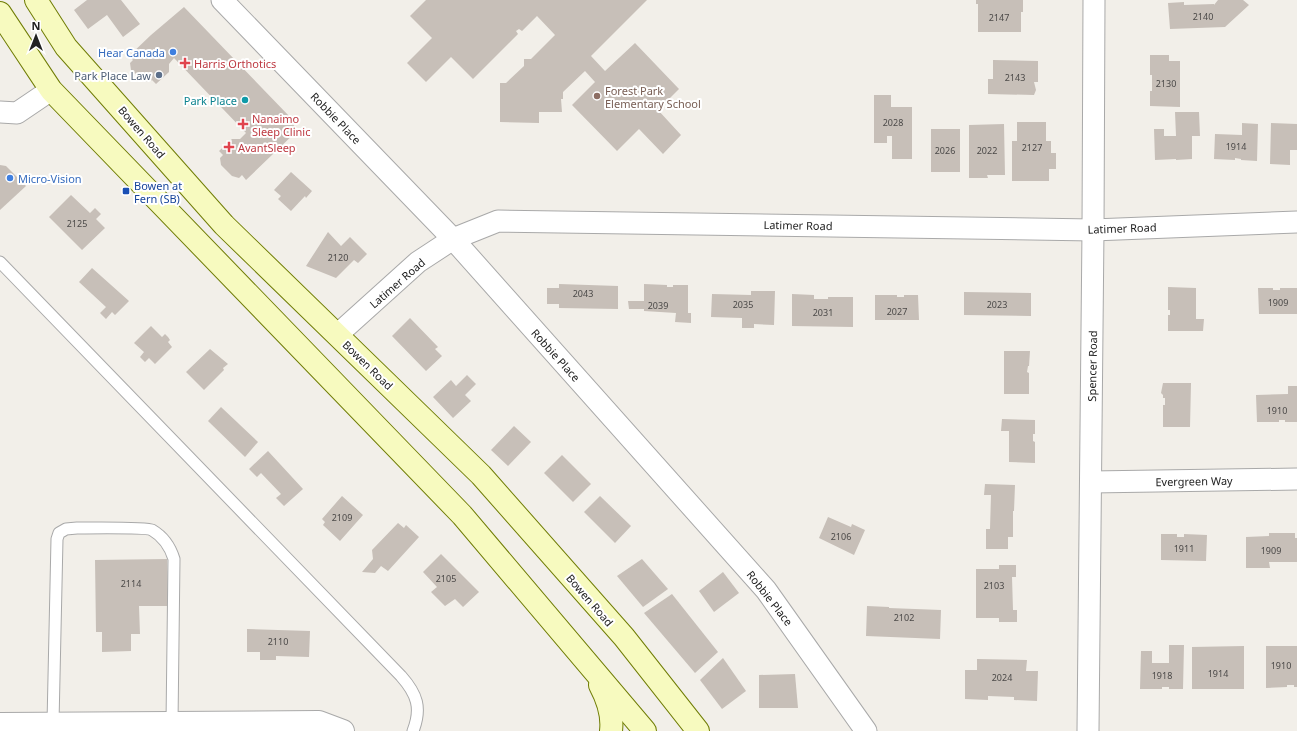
<svg xmlns="http://www.w3.org/2000/svg" width="1297" height="731" viewBox="0 0 1297 731" font-family="'Noto Sans',sans-serif">
<style>
.building{fill:#c7bfb8}
.lines{fill:none;stroke-linecap:round;stroke-linejoin:round}
.service-casing{stroke:#a9a9a9;stroke-width:13}
.minor-casing{stroke:#a9a9a9;stroke-width:23}
.tertiary-casing{stroke:#a9a9a9;stroke-width:24}
.secondary-casing{stroke:#707d05;stroke-width:24}
.service{stroke:#fff;stroke-width:11}
.minor{stroke:#fff;stroke-width:21}
.tertiary{stroke:#fff;stroke-width:22}
.secondary{stroke:#f7fabf;stroke-width:22}
.shop-dot{fill:#3f7fe0;stroke:#fff;stroke-width:1.5}
.health-dot{fill:#e0444e;stroke:#fff;stroke-width:1.5}
.service-dot{fill:#5c6f8a;stroke:#fff;stroke-width:1.5}
.education-dot{fill:#8d6e63;stroke:#fff;stroke-width:1.5}
.culture-dot{fill:#0f9aa8;stroke:#fff;stroke-width:1.5}
.transit-dot{fill:#1a4fb4;stroke:#fff;stroke-width:1.5}
.labels{text-anchor:middle;dominant-baseline:central;stroke-width:4;stroke-linejoin:round;paint-order:stroke}
.number-label{font-size:9px;fill:#4b4948}
.shop-label{font-size:11px;fill:#366cbe;stroke:#fff;text-anchor:end}
.health-label{font-size:11px;fill:#be3a42;stroke:#fff;text-anchor:start}
.service-label{font-size:11px;fill:#4e5e75;stroke:#fff;text-anchor:end}
.education-label{font-size:11px;fill:#785e54;stroke:#fff;text-anchor:start}
.culture-label{font-size:11px;fill:#0d838f;stroke:#fff;text-anchor:end}
.street-label{font-size:11px;fill:#222;stroke:#fff}
.transit-label{font-size:11px;fill:#164399;stroke:#fff;text-anchor:start}
</style>
<rect width="100%" height="100%" fill="#f2efe9"/>
<!-- building -->
<g class="building">
<polygon points="87,0 121,0 140,24 123,37 107,15 88,29 74,10"/>
<polygon points="426,0 647,0 591,56 605,71 635,43 679,89 658,110 681,135 663,154 639,129 617,151 572,105 595,82 585,71 563,92 563,99 561,99 562,112 539,112 539,123 500,122 500,83 506,83 524,66 524,59 531,59 555,35 537,16 522,31 519,29 516,31 518,34 473,79 451,57 426,82 407,63 432,38 410,16"/>
<polygon points="976,0 1023,0 1023,12 1021,12 1021,32 978,32 978,4 976,4"/>
<polygon points="1218,0 1243,0 1249,5 1225,27 1170,29 1168,3 1184,2 1184,5 1214,4 1214,5"/>
<polygon points="184,7 290,117 288,119 298,130 246,180 242,175 239,178 232,176 221,165 220,158 223,155 219,151 232,139 240,139 246,133 174,58 169,64 169,72 156,84 152,80 149,82 143,81 131,70 130,63 133,60 129,56 151,35"/>
<polygon points="1150,55 1169,55 1169,61 1180,61 1180,107 1150,106 1150,91 1152,91 1152,75 1150,75"/>
<polygon points="993,60 1038,61 1038,82 1034,82 1036,90 1034,95 988,94 988,79 993,79"/>
<polygon points="874,95 891,95 891,107 912,107 912,159 892,159 892,136 887,136 887,143 874,143"/>
<polygon points="1175,112 1199,112 1200,136 1192,136 1192,159 1176,160 1176,159 1155,160 1154,129 1164,129 1164,136 1176,136"/>
<polygon points="1017,122 1046,122 1046,141 1051,141 1051,153 1056,153 1056,169 1049,169 1049,181 1012,181 1012,141 1017,141"/>
<polygon points="1242,123 1258,124 1257,161 1241,160 1241,159 1235,158 1235,160 1214,159 1215,134 1242,135"/>
<polygon points="1271,123 1297,124 1297,150 1290,150 1290,165 1270,164"/>
<polygon points="1004,124 1005,175 987,175 988,178 969,178 969,125"/>
<rect x="931" y="129" width="29" height="43"/>
<polygon points="0,165 6,166 26,186 0,210"/>
<polygon points="291,172 312,191 306,198 305,196 291,211 278,199 281,196 274,190"/>
<polygon points="71,195 90,213 95,208 101,214 96,219 105,228 82,250 49,217"/>
<polygon points="328,232 341,246 350,237 367,254 358,263 354,260 336,278 306,266"/>
<polygon points="92,268 129,301 115,315 112,312 106,319 100,313 106,307 79,282"/>
<polygon points="559,284 618,286 618,309 559,308 559,304 547,304 547,288 559,288"/>
<polygon points="644,284 667,285 667,287 673,287 673,285 688,285 688,313 691,313 691,323 675,322 676,313 644,311 644,309 629,309 628,301 644,301"/>
<polygon points="1168,287 1196,288 1196,319 1204,319 1203,331 1168,331 1168,315 1170,315 1170,310 1168,310"/>
<polygon points="1258,288 1273,288 1273,290 1280,290 1280,288 1297,288 1297,314 1259,314"/>
<polygon points="751,291 775,291 774,325 754,324 754,328 742,328 742,318 711,317 712,294 751,295"/>
<polygon points="964,292 1031,293 1031,316 964,315"/>
<polygon points="792,294 814,295 814,299 828,299 828,297 853,297 853,327 792,326"/>
<polygon points="875,295 897,295 897,297 904,297 904,295 918,295 919,320 875,320"/>
<polygon points="410,318 438,347 435,349 442,356 426,371 392,336"/>
<polygon points="151,326 162,337 165,334 168,337 170,340 168,342 172,347 155,364 149,358 145,362 140,357 144,352 134,343"/>
<polygon points="210,349 228,364 223,368 224,370 204,390 186,372"/>
<polygon points="1004,351 1030,351 1029,366 1028,366 1027,372 1029,373 1029,394 1004,394"/>
<polygon points="467,375 476,384 465,395 471,401 453,418 433,397 451,380 456,386"/>
<polygon points="1163,383 1191,383 1190,427 1163,427 1163,405 1165,405 1165,398 1163,398 1163,395 1161,393"/>
<polygon points="1288,386 1297,386 1297,422 1285,422 1285,420 1279,420 1279,422 1257,422 1256,395 1288,394"/>
<polygon points="221,407 258,442 245,457 208,421"/>
<polygon points="1002,419 1035,420 1035,434 1033,434 1033,441 1035,442 1035,463 1009,462 1009,431 1001,431"/>
<polygon points="514,426 531,442 508,466 491,450"/>
<polygon points="268,451 303,489 284,506 276,498 281,494 261,473 257,477 249,469"/>
<polygon points="562,455 591,484 573,502 544,473"/>
<polygon points="985,484 1015,485 1014,511 1013,511 1013,537 1008,537 1008,549 986,549 986,529 990,529 991,495 984,495"/>
<polygon points="342,496 363,515 340,541 323,525 325,522 322,519"/>
<polygon points="600,496 631,526 615,543 584,512"/>
<polygon points="828,517 851,527 852,524 865,530 854,555 819,538"/>
<polygon points="398,523 404,528 406,525 419,537 388,571 381,566 375,573 362,572 373,559 372,550"/>
<polygon points="1269,533 1295,533 1295,538 1297,538 1297,562 1269,562 1270,568 1246,568 1246,537 1269,536"/>
<polygon points="1161,534 1177,534 1177,537 1184,537 1184,534 1207,535 1206,561 1161,560"/>
<polygon points="441,554 479,592 463,607 455,599 445,606 431,592 437,587 423,572"/>
<polygon points="167,559 168,606 139,606 140,634 131,634 131,651 102,652 102,632 96,632 95,560"/>
<polygon points="642,559 668,589 643,607 617,576"/>
<polygon points="999,565 1016,565 1016,577 1012,577 1013,610 1017,610 1017,622 999,622 999,618 976,618 976,569 999,569"/>
<polygon points="723,572 739,593 714,612 699,591"/>
<polygon points="672,594 718,652 695,673 644,613"/>
<polygon points="867,606 889,607 889,608 941,610 940,639 866,636"/>
<polygon points="247,629 310,631 309,657 276,656 276,660 260,660 260,652 247,652"/>
<polygon points="1169,645 1184,645 1183,689 1169,689 1169,687 1162,687 1162,689 1140,689 1141,651 1152,651 1152,663 1169,663"/>
<polygon points="1244,646 1244,689 1192,689 1192,647"/>
<polygon points="1266,646 1297,646 1297,687 1294,687 1294,685 1287,685 1287,687 1266,688"/>
<polygon points="723,658 746,691 722,709 700,680"/>
<polygon points="977,659 1027,660 1026,671 1038,671 1037,701 1014,700 1014,697 988,696 988,700 965,699 965,670 977,670"/>
<polygon points="795,674 798,708 759,708 759,675"/>
</g>
<g class="lines">
<!-- service casing -->
<g class="service-casing">
<g id="service">
<path d="M 0,262 L 401,676 C 417,694 422,708 413,731"/>
<path d="M 53,723 L 57,539 L 59,533 L 66,529 L 77,528 C 88,528 146,527 152,530 C 164,537 170,546 174,559 L 172,723"/>
</g>
</g>
<!-- minor casing -->
<g class="minor-casing">
<g id="minor">
<polyline points="222,0 453,239 766,590 866,731"/>
<polyline points="0,112 17,113 51,90"/>
<polyline points="337,335 418,262 453,239 498,221 1093,230 1297,222"/>
<polyline points="1091,482 1297,479"/>
<polyline points="1088,731 1093,230 1094,0"/>
</g>
</g>
<!-- tertiary casing -->
<g class="tertiary-casing">
<polyline id="tertiary" points="0,724 319,722 343,731"/>
</g>
<!-- secondary casing -->
<g class="secondary-casing">
<g id="secondary">
<polyline points="36,0 66,47 224,225 481,475 624,637 698,731"/>
<polyline points="0,13 51,90 462,515 645,731"/>
<path d="M 600,685 C 608,700 613,714 611,731"/>
</g>
</g>
<!-- service -->
<use href="#service" class="service"/>
<!-- minor -->
<use href="#minor" class="minor"/>
<!-- tertiary -->
<use href="#tertiary" class="tertiary"/>
<!-- secondary -->
<use href="#secondary" class="secondary"/>
</g>
<!-- markers -->
<g class="shop-dot">
<circle cx="173" cy="52" r="4"/>
<circle cx="10" cy="178" r="4"/>
</g>
<g class="health-dot">
<path d="M183 57h4v4h4v4h-4v4h-4v-4h-4v-4h4z"/>
<path d="M241 118h4v4h4v4h-4v4h-4v-4h-4v-4h4z"/>
<path d="M227 141h4v4h4v4h-4v4h-4v-4h-4v-4h4z"/>
</g>
<circle class="service-dot" cx="159" cy="75" r="4"/>
<circle class="education-dot" cx="597" cy="96" r="4"/>
<circle class="culture-dot" cx="245" cy="100" r="4"/>
<rect class="transit-dot" x="122" y="187" width="8" height="8" rx="2"/>
<g class="labels">
<!-- number labels -->
<g class="number-label">
<text x="1203" y="16">2140</text>
<text x="999" y="17">2147</text>
<text x="1015" y="77">2143</text>
<text x="1166" y="83">2130</text>
<text x="893" y="122">2028</text>
<text x="1236" y="146">1914</text>
<text x="1032" y="147">2127</text>
<text x="945" y="150">2026</text>
<text x="987" y="150">2022</text>
<text x="77" y="223">2125</text>
<text x="338" y="257">2120</text>
<text x="583" y="293">2043</text>
<text x="1278" y="302">1909</text>
<text x="743" y="304">2035</text>
<text x="997" y="304">2023</text>
<text x="658" y="305">2039</text>
<text x="897" y="311">2027</text>
<text x="823" y="312">2031</text>
<text x="1277" y="410">1910</text>
<text x="342" y="517">2109</text>
<text x="841" y="536">2106</text>
<text x="1184" y="548">1911</text>
<text x="1271" y="550">1909</text>
<text x="446" y="578">2105</text>
<text x="131" y="583">2114</text>
<text x="994" y="585">2103</text>
<text x="904" y="617">2102</text>
<text x="278" y="641">2110</text>
<text x="1281" y="665">1910</text>
<text x="1218" y="673">1914</text>
<text x="1162" y="675">1918</text>
<text x="1002" y="677">2024</text>
</g>
<!-- shop labels -->
<g class="shop-label">
<text x="165" y="52">Hear Canada</text>
<text x="18" y="178" text-anchor="start">Micro-Vision</text>
</g>
<!-- health labels -->
<g class="health-label">
<text x="194" y="63">Harris Orthotics</text>
<text x="252" y="118">Nanaimo<tspan x="252" dy="13">Sleep Clinic</tspan></text>
<text x="238" y="147">AvantSleep</text>
</g>
<!-- service labels -->
<g class="service-label">
<text x="151" y="75">Park Place Law</text>
</g>
<!-- education labels -->
<g class="education-label">
<text x="605" y="90">Forest Park<tspan x="605" dy="13">Elementary School</tspan></text>
</g>
<!-- culture labels -->
<g class="culture-label">
<text x="237" y="100">Park Place</text>
</g>
<!-- street labels -->
<g class="street-label">
<text transform="translate(336 118) rotate(46)">Robbie Place</text>
<text transform="translate(142 132) rotate(49)">Bowen Road</text>
<text transform="translate(798 225) rotate(1)">Latimer Road</text>
<text transform="translate(1122 228) rotate(-2)">Latimer Road</text>
<text transform="translate(397 283) rotate(-41)">Latimer Road</text>
<text transform="translate(556 355) rotate(48)">Robbie Place</text>
<text transform="translate(368 365) rotate(44)">Bowen Road</text>
<text transform="translate(1092 366) rotate(-89)">Spencer Road</text>
<text transform="translate(1194 481) rotate(-1)">Evergreen Way</text>
<text transform="translate(770 598) rotate(52)">Robbie Place</text>
<text transform="translate(590 600) rotate(49)">Bowen Road</text>
</g>
<!-- transit labels -->
<g class="transit-label">
<text x="134" y="185">Bowen at<tspan x="134" dy="13">Fern (SB)</tspan></text>
</g>
</g>
<!-- north arrow -->
<g transform="translate(36 36)" stroke="#ffffff" stroke-width="3" paint-order="stroke">
<path d="M0-3L7 15L0 10L-7 15Z" fill="#222222"/>
<text y="-6" font-size="11" font-weight="bold" text-anchor="middle" fill="#222222">N</text>
</g>
</svg>
